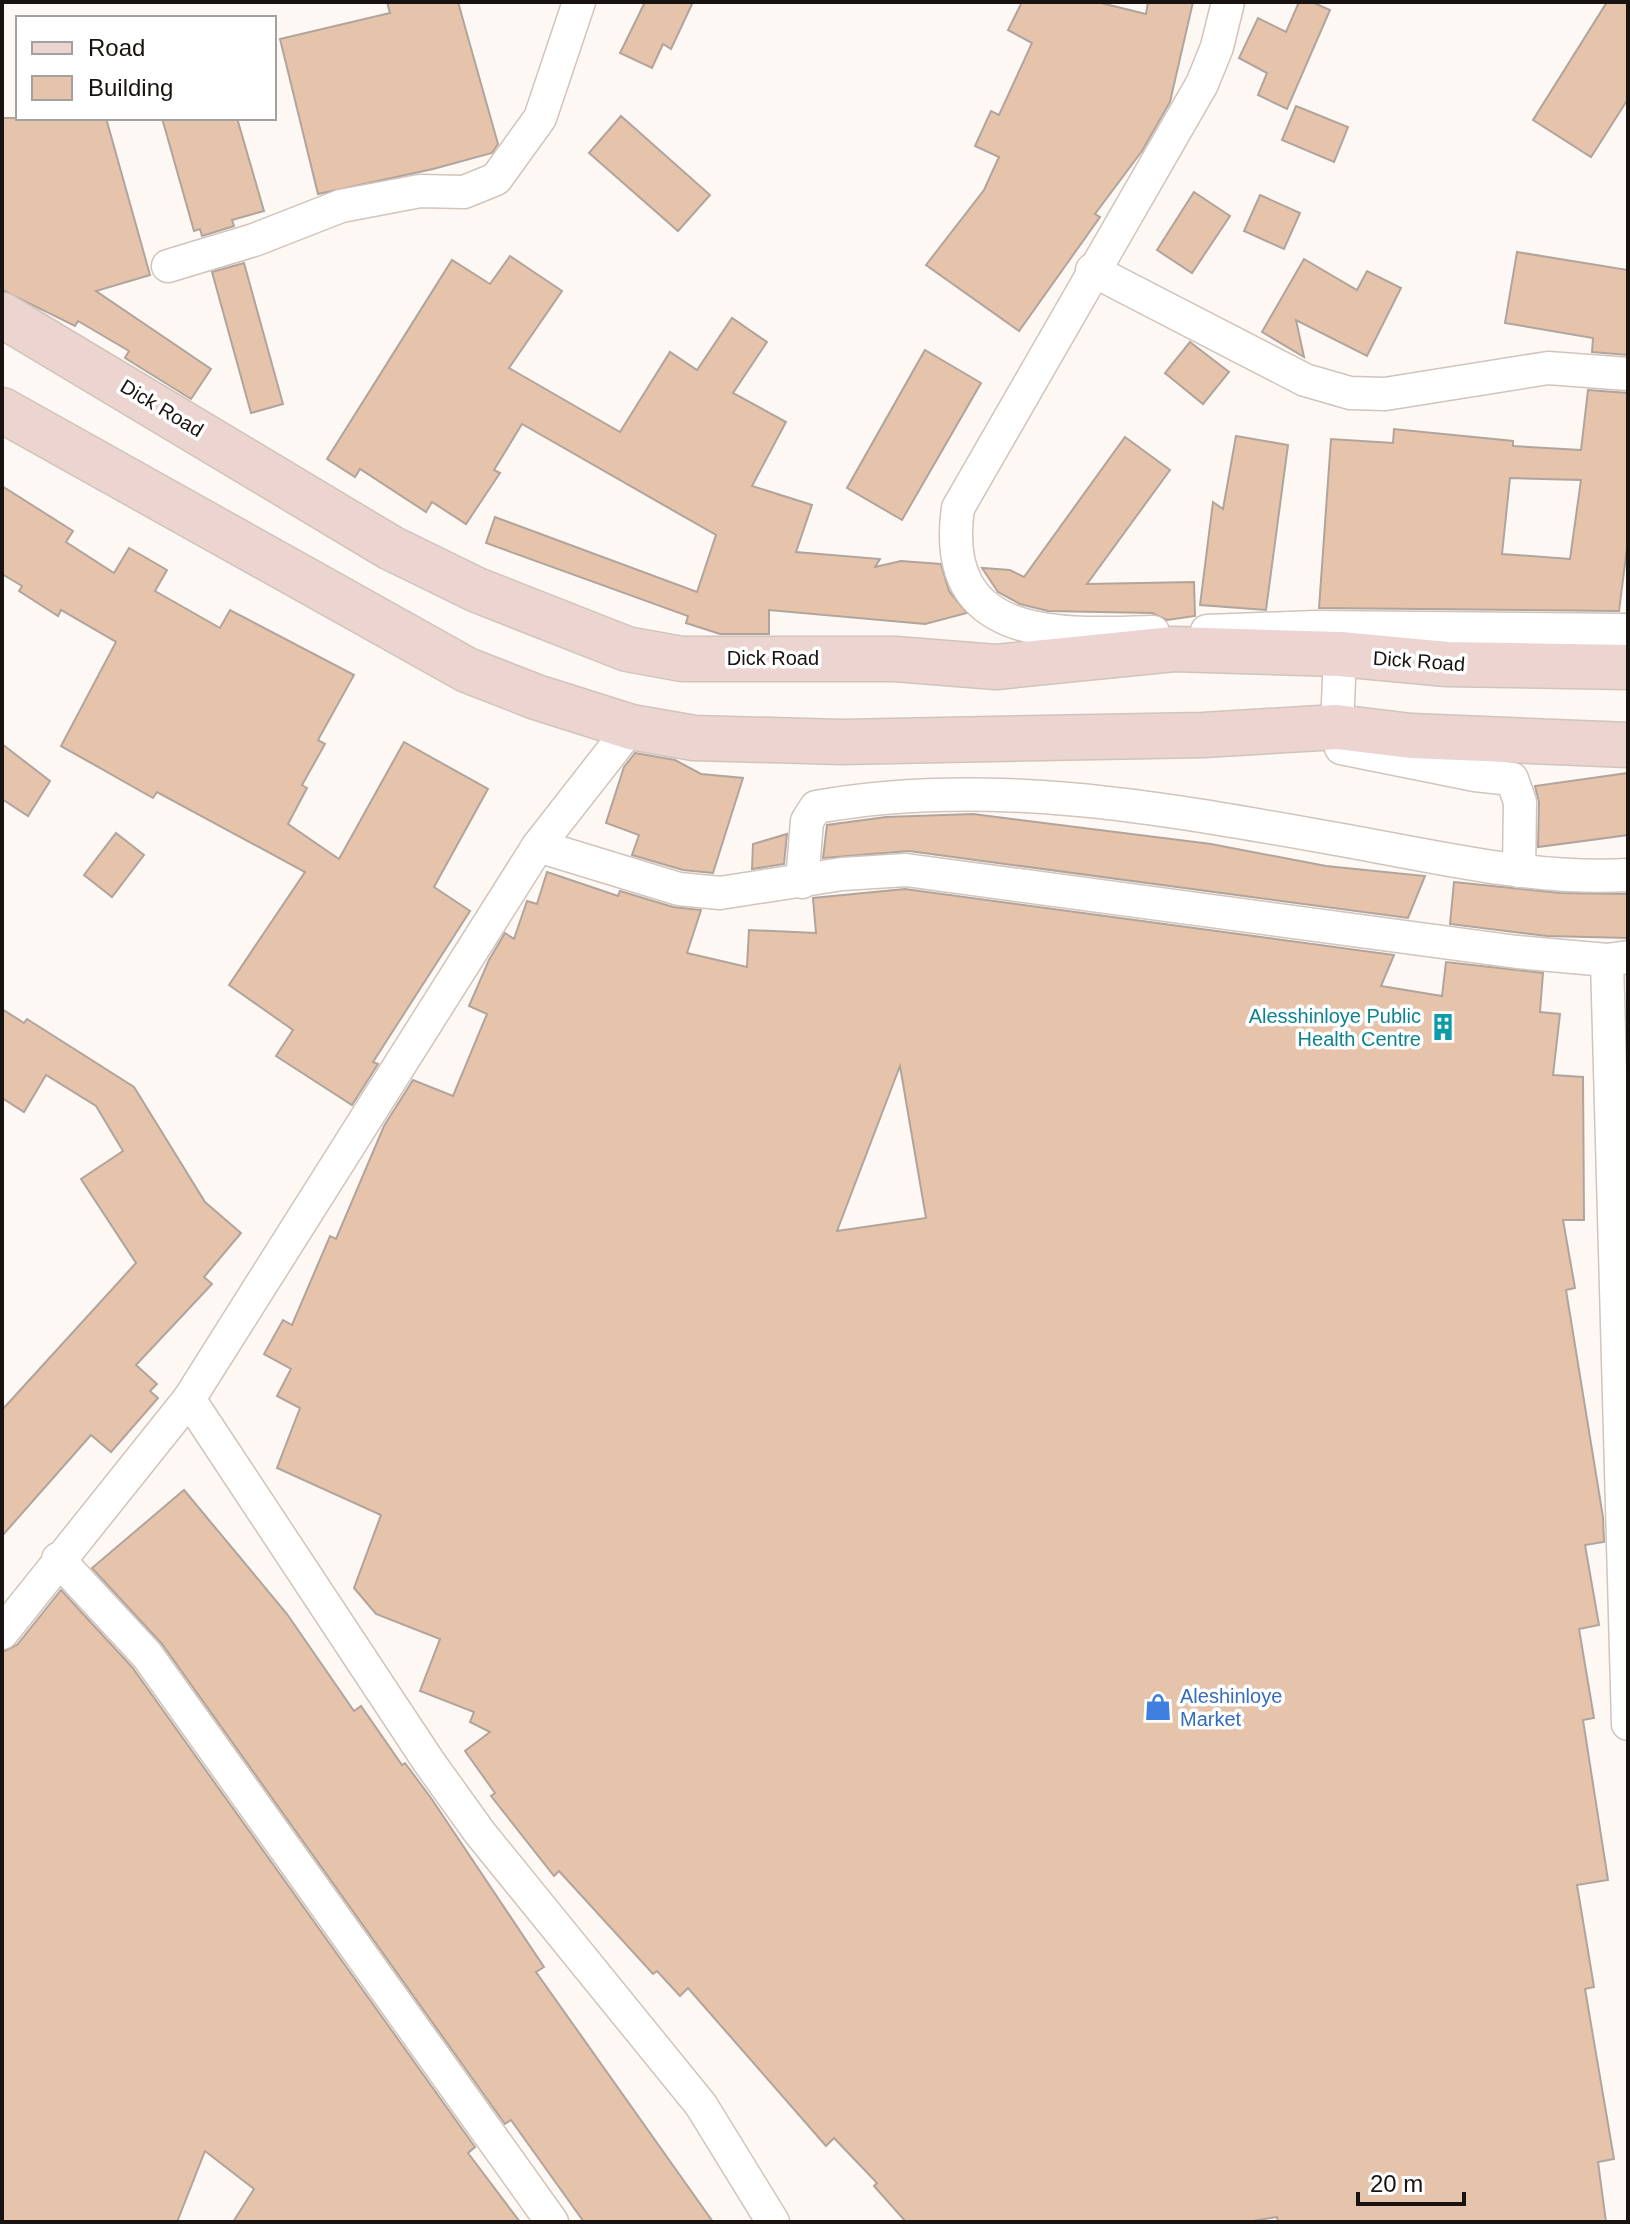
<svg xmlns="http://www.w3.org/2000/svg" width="1630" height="2224" viewBox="0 0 1630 2224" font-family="Arial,sans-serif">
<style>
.building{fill:#e6c3ab;stroke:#b1a49c;stroke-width:2;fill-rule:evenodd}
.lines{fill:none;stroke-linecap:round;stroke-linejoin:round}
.minor-casing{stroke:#d1c4bb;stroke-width:35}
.secondary-casing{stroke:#d1c4bb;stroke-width:47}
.minor{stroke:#fff;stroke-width:32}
.secondary{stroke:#ecd4d1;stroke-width:44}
.labels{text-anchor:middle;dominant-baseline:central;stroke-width:7;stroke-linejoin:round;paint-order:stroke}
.street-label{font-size:20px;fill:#181310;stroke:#fff}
.culture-label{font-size:20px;fill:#0d838f;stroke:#fff;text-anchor:end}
.shop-label{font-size:20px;fill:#366cbe;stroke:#fff;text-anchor:start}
</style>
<rect width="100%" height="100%" fill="#fdf8f4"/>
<!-- building -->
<g class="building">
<polygon points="387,2 458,2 498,144 492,153 433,169 318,194 280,39 390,13"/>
<polygon points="645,2 693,2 671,49 663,44 652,68 620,53"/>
<polygon points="1022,2 1097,2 1146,14 1148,2 1193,2 1170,102 1142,151 1095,214 1100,217 1019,331 926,265 984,190 999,157 975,146 991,111 999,115 1032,43 1008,30"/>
<polygon points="1299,2 1312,2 1330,10 1287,109 1258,95 1267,73 1239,58 1258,18 1286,32"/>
<polygon points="1607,2 1628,2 1628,99 1591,157 1533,120"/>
<polygon points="1296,106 1348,127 1334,162 1282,140"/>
<polygon points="621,116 710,195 678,231 589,153"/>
<polygon points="2,118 106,118 150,275 96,291 211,369 191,399 125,358 129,351 78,321 75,326 2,290"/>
<polygon points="162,118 237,118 264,211 232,220 234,226 202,236 200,229 194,231"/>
<polygon points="1194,192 1230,216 1192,273 1157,250"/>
<polygon points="1260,195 1300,213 1284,249 1244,231"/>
<polygon points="1517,252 1628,270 1628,355 1592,352 1593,338 1505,323"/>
<polygon points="510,256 562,291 509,368 620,432 670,352 697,370 732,318 767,342 733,393 786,422 752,486 812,505 796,552 880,559 875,567 901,561 941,564 949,591 967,613 925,624 769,610 769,634 720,634 686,623 688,616 486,543 495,517 697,592 716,535 522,424 494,470 500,473 466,524 432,502 426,512 360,469 355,477 327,459 452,260 490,284"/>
<polygon points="1304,259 1357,290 1367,271 1401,288 1367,356 1296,320 1304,357 1262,332"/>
<polygon points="244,263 283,404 251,413 212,272"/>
<polygon points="1190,342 1229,372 1203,404 1165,373"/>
<polygon points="925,350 981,383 902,520 847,488"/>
<path d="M 1588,390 L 1628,393 L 1628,540 L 1619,611 L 1319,608 L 1331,439 L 1393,443 L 1394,429 L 1513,441 L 1513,446 L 1581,450 ZM 1510,478 L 1581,480 L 1570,559 L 1502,554 Z"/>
<polygon points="1236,436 1288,445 1266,610 1200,605 1213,502 1223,509"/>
<polygon points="1125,437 1170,470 1087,584 1194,582 1195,616 1167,620 1152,613 1048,611 1020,604 998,592 982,568 1010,570 1024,577"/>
<polygon points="2,486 73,531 66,542 114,573 129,548 167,570 155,591 220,628 230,610 354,675 318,740 325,744 302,785 307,788 288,824 339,859 404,742 488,789 434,887 470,911 373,1062 378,1064 352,1105 276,1056 293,1030 229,985 305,872 157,792 153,798 61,746 116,642 61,610 58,616 19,591 22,586 2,574"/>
<polygon points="2,744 50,781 28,816 2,799"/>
<polygon points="635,753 675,760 701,774 743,778 713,873 683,870 632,855 639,835 606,823 624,767"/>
<polygon points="1628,773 1628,835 1538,847 1539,802 1535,786"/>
<polygon points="973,814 1211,844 1326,866 1425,876 1408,918 909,851 823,858 827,825 886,817"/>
<polygon points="116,833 144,855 112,897 84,875"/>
<polygon points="787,834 784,864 752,869 753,844"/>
<path d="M 547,872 L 618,896 L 620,891 L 673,907 L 701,910 L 687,953 L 747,967 L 749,930 L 816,933 L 813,898 L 905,889 L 1394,955 L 1381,986 L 1442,996 L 1446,962 L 1543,973 L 1540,1012 L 1560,1014 L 1553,1075 L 1583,1077 L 1584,1220 L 1563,1220 L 1575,1288 L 1566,1290 L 1603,1517 L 1604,1542 L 1585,1545 L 1599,1625 L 1579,1629 L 1594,1718 L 1583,1720 L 1608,1880 L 1577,1885 L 1594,1987 L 1585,1989 L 1614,2159 L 1598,2162 L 1606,2222 L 1278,2222 L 1277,2217 L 1247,2222 L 906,2222 L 874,2186 L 877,2183 L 834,2138 L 826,2146 L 688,1988 L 680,1996 L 657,1971 L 653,1974 L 559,1871 L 554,1876 L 491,1796 L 495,1793 L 465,1751 L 490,1732 L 470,1722 L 474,1712 L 420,1691 L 440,1639 L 376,1614 L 354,1588 L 381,1515 L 277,1468 L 300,1408 L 277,1396 L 291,1369 L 264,1354 L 283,1320 L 292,1325 L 330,1236 L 336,1239 L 384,1126 L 413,1080 L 453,1096 L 487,1014 L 469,1006 L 489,960 L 505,933 L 514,939 L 527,901 L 537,904 ZM 900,1066 L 926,1218 L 837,1231 Z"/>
<polygon points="1454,882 1560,893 1628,894 1628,938 1547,936 1450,924"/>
<polygon points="2,1009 24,1023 27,1019 134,1087 205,1202 241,1233 204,1277 212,1284 136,1365 157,1384 150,1391 158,1398 111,1452 91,1435 2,1536 2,1410 136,1263 81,1179 123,1151 96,1106 46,1075 24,1112 2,1098"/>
<polygon points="184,1490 287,1614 354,1711 361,1706 402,1765 405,1763 431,1798 544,1967 536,1972 713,2222 584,2222 511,2120 505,2124 162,1644 92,1568"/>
<polygon points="61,1590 132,1667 475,2147 468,2153 520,2222 233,2222 254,2189 205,2151 177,2222 2,2222 2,1652 17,1645"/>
</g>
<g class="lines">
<!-- minor casing -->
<g class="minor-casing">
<g id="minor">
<polyline points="168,266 254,240 341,206 420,191 464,192 496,179 540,118 579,2"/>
<polyline points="1092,270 1305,380 1350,393 1385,394 1548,368 1628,374"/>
<polyline points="1207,631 1315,627 1628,630"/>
<path d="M 1153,632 C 1058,635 939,642 958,508 L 1202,84 L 1217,47 L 1228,2"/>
<polyline points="1340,654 1337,727 1341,748 1475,775 1512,779 1520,802 1519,871"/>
<polyline points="538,846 679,889 720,893 842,874 906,870 1517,952 1607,960 1628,957"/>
<path d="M 802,882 L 807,821 L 816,807 C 999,774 1183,812 1364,844 C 1451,860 1539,880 1628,875"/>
<polyline points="1607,960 1628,1724"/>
<polyline points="189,1399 429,1762 480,1833 701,2105 773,2222"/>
<polyline points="58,1559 147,1655 552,2222"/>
<polyline points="2,1633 189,1399 538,846 631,727"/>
</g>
</g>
<!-- secondary casing -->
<g class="secondary-casing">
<g id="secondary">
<polyline points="2,315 391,548 477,590 627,649 682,659 895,659 996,667 1174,649 1340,654 1447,664 1628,667"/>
<polyline points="2,410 467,670 536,697 631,727 694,738 841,742 1203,735 1337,727 1411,736 1628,745"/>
</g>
</g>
<!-- minor -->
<use href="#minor" class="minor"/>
<!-- secondary -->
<use href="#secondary" class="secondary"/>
</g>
<!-- icons -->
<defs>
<g id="building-bare" transform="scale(2.16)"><path d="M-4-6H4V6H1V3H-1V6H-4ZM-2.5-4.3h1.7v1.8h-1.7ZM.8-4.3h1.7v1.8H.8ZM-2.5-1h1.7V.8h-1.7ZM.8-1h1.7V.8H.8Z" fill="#0f9aa8" stroke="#fff" stroke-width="2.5" paint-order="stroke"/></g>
<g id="shop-bare" transform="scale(2.16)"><path d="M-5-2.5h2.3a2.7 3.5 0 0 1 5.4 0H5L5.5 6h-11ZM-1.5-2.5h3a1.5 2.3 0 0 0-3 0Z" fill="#3f7fe0" stroke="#fff" stroke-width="2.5" paint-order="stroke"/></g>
</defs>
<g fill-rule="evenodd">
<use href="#building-bare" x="1443" y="1027"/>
<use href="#shop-bare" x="1158" y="1707"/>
</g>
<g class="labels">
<!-- street labels -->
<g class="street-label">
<text transform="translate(162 408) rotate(31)">Dick Road</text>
<text x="773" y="658">Dick Road</text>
<text transform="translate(1419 661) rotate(4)">Dick Road</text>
</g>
<!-- culture labels -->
<g class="culture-label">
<text x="1421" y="1016">Alesshinloye Public<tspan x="1421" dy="23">Health Centre</tspan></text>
</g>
<!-- shop labels -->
<g class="shop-label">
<text x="1180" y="1696">Aleshinloye<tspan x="1180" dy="23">Market</tspan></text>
</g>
</g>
<!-- border -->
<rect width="1630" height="2224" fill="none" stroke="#181310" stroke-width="8"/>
<!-- legend -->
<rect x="16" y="16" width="260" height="104" fill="#ffffff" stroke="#a3a19f" stroke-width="2"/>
<rect x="32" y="42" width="40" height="12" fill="#ecd4d1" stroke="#a3a19f" stroke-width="2"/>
<text x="88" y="56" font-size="24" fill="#181310">Road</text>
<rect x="32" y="76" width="40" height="24" fill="#e6c3ab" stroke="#a3a19f" stroke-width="2"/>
<text x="88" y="96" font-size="24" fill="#181310">Building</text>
<!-- scale -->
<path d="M1358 2192v12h106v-12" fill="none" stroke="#181310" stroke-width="4"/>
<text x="1370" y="2192" font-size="24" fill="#181310" stroke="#ffffff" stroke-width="6" paint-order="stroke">20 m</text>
</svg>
